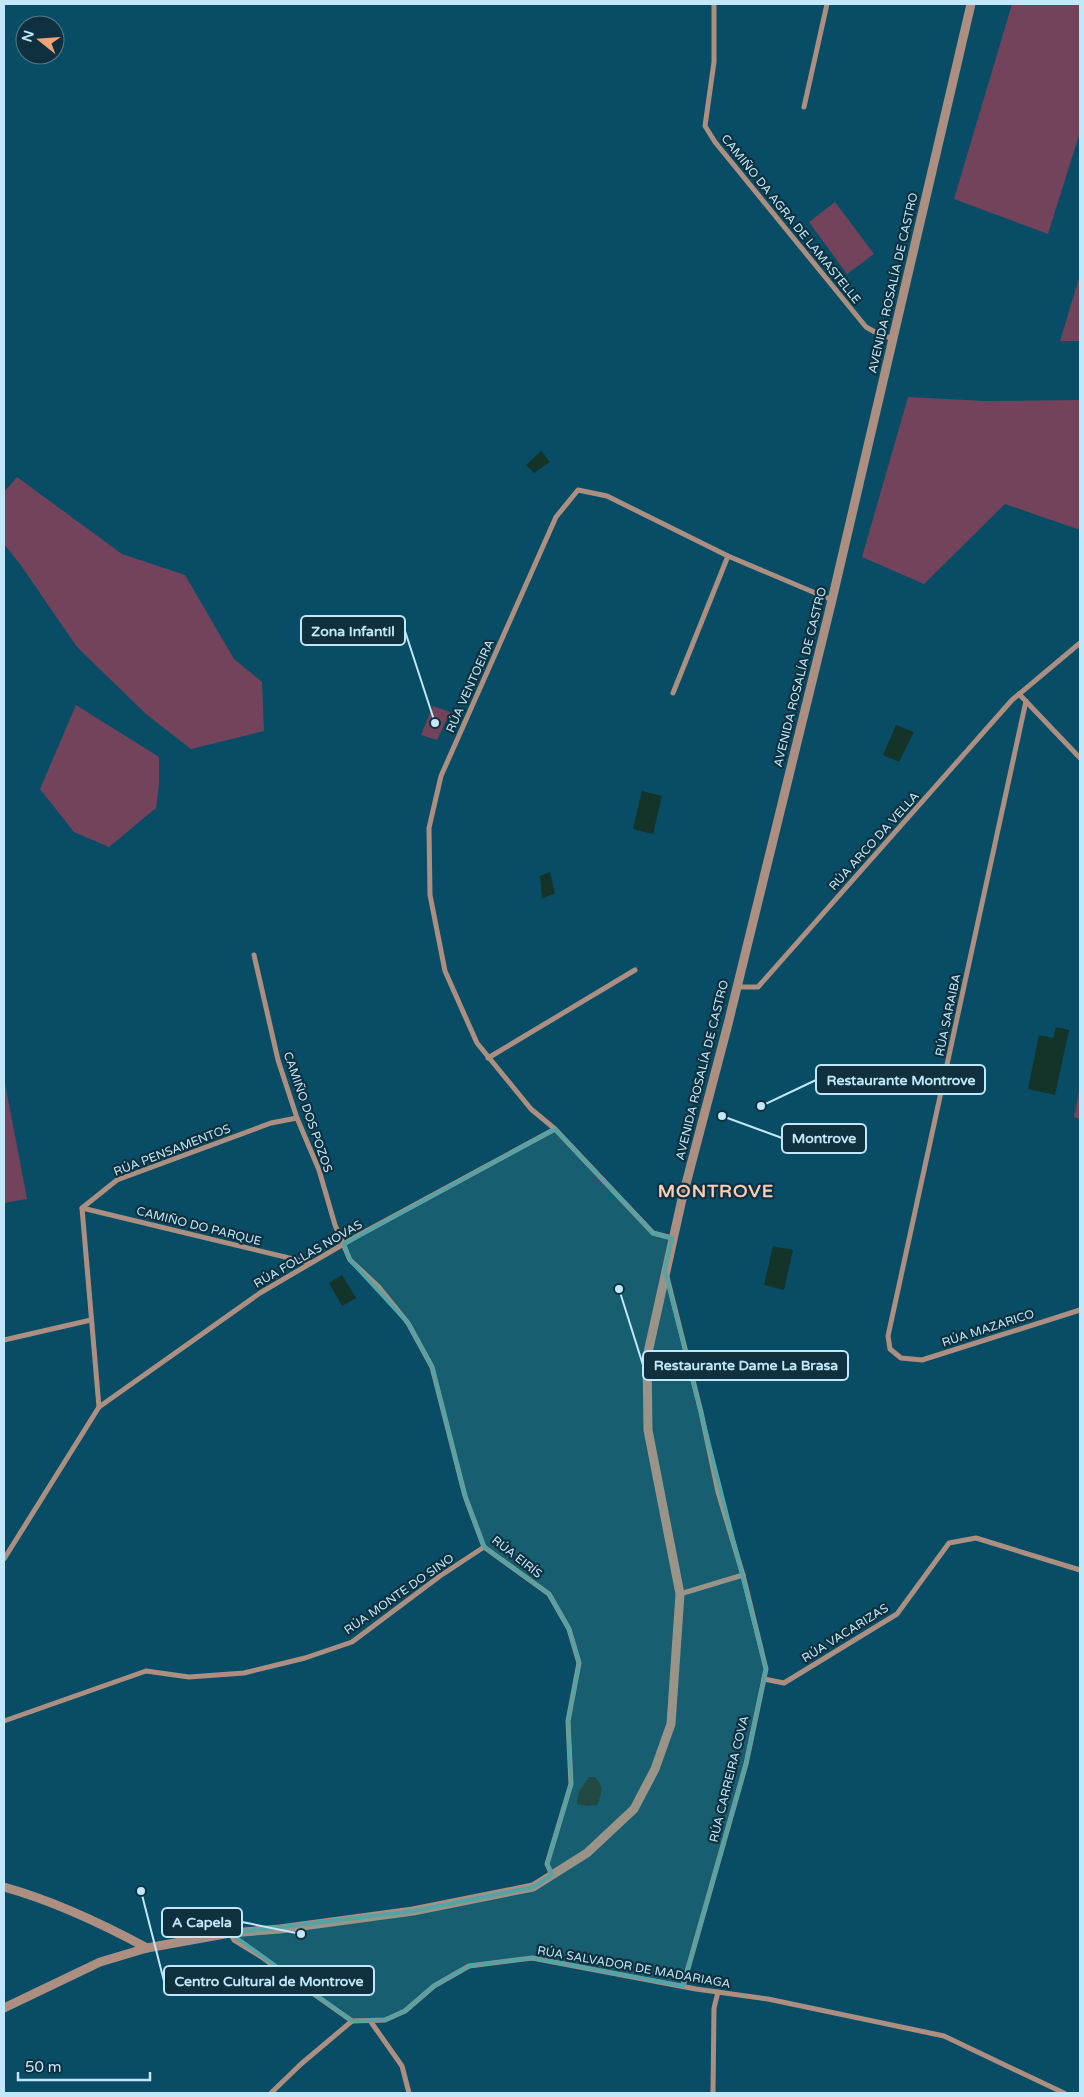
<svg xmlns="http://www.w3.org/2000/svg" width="1084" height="2097" viewBox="0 0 1084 2097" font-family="'Varela Round',sans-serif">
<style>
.green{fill:#72435b}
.water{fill:#143329}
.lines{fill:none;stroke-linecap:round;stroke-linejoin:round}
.minor{stroke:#ac8f80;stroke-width:5}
.tertiary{stroke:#ac8f80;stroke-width:9}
.marked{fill:#56a3a5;fill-opacity:0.2;stroke:#56a3a5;stroke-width:4;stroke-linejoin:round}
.labels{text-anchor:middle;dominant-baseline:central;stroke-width:4.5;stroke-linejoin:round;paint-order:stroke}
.street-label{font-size:12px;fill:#c1e7f8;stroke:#0f313f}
.district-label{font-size:18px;font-weight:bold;letter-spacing:1px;fill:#f9ccb5;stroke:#0f313f}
.leader{fill:none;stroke:#c1e7f8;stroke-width:2}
.callout-dot{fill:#c1e7f8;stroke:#0f313f;stroke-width:2}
.callout{fill:#0f313f;stroke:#c1e7f8;stroke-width:2}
.callout-label{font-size:14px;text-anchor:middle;font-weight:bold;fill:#c1e7f8}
</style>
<rect width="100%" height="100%" fill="#084d65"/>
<!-- green -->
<g class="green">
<polygon points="1012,4 1080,4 1080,132 1048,234 954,199"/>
<polygon points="835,202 874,254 847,274 809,222"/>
<polygon points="1080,275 1080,341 1060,341"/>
<polygon points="908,397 985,401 1080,400 1080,530 1005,504 924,584 862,557"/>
<polygon points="17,477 122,554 185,575 234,659 262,682 264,731 191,749 146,714 77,647 20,564 4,544 4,492"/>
<polygon points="76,705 159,757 159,785 156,808 109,847 74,832 40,789"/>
<polygon points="433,706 450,712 437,740 421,735"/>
<polygon points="4,1078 27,1199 4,1203"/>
<polygon points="1080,1086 1080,1119 1074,1117"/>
</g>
<!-- water -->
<g class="water">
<polygon points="541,451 550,462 534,473 526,465"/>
<polygon points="896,725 914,732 899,762 883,755"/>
<polygon points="642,791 662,796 653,834 633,829"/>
<polygon points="550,872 555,893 542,899 540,876"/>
<polygon points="1056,1027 1069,1030 1055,1095 1028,1089 1039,1035 1053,1038"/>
<polygon points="773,1246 793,1250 784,1290 764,1285"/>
<polygon points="342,1275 356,1298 342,1306 329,1283"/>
<path d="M 589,1777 L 595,1777 C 604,1786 602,1793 597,1805 L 587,1806 L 577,1804 L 579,1792 Z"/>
</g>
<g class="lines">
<!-- minor -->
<g class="minor">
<polyline points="714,4 714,62 705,126 715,142 866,327 882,336 893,338"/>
<polyline points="804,107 827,4"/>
<polyline points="673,693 728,556"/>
<polyline points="1019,694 1080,758"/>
<polyline points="1026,701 888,1336 890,1349 901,1358 922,1360 1080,1310"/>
<polyline points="254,955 278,1060 297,1118 319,1170 335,1225 350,1260 378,1286 408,1323 432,1367 465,1496 484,1547 549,1594 569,1629 579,1663 568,1721 571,1784 547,1864 552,1875"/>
<polyline points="737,987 758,987 1012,700 1080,643"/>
<polyline points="488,1058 635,970"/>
<polyline points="555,1129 531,1109 477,1043 445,971 430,895 429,828 441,776 556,517 578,490 607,496 728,556 832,600"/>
<polyline points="82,1208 310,1263"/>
<polyline points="667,1277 701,1412 718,1492 743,1575 766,1669 746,1764 683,1986"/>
<polyline points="4,1340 91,1320"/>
<polyline points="99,1407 82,1208 117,1180 271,1123 297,1118"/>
<polyline points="4,1559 99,1407 260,1293 359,1235 555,1129 653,1233 672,1238"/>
<polyline points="680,1594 743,1575"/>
<polyline points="764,1679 784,1683 897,1614 949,1543 976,1538 1080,1570"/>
<polyline points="4,1721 146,1671 189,1677 244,1673 305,1658 352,1642 440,1576 484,1547"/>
<polyline points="230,1933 234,1940 260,1956 352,2021 385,2020 405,2011 434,1986 469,1966 532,1958 696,1989 768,1999 944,2036 1064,2093"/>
<polyline points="371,2022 402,2066 409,2093"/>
<polyline points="271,2093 301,2064 352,2021"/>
<polyline points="713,2093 714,2008 718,1992"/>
</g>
<!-- tertiary -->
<g class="tertiary">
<path d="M 4,1887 C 54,1901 101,1923 147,1948"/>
<polyline points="4,2008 100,1962 147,1948 230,1933 280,1929 413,1911 533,1887 587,1853 634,1809 655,1769 671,1724 680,1594 648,1430 647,1357 682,1199 728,1024 832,600 971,4"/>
</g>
</g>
<!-- marked area -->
<path class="marked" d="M 555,1129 L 653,1233 L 672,1238 L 665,1271 L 766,1669 L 746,1764 L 683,1986 L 532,1958 L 469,1966 L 434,1986 L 405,2011 L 385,2020 L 352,2021 L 230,1933 L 413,1911 L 533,1887 L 552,1875 L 547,1864 L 571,1784 L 568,1721 L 579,1663 L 569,1629 L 549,1594 L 484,1547 L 465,1496 L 432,1367 L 408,1323 L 350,1260 L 344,1244 Z"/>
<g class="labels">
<!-- street labels -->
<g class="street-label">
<text transform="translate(791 219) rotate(51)">CAMIÑO DA AGRA DE LAMASTELLE</text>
<text transform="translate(893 283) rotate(-77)">AVENIDA ROSALÍA DE CASTRO</text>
<text transform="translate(800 677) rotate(-76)">AVENIDA ROSALÍA DE CASTRO</text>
<text transform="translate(470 686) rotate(-66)">RÚA VENTOEIRA</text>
<text transform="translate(874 841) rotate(-48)">RÚA ARCO DA VELLA</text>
<text transform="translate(948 1015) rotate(-78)">RÚA SARAIBA</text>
<text transform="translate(702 1070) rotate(-76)">AVENIDA ROSALÍA DE CASTRO</text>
<text transform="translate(308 1112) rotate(71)">CAMIÑO DOS POZOS</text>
<text transform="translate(172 1150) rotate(-21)">RÚA PENSAMENTOS</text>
<text transform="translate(199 1226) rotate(14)">CAMIÑO DO PARQUE</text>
<text transform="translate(308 1254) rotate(-30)">RÚA FOLLAS NOVAS</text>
<text transform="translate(988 1328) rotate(-18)">RÚA MAZARICO</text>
<text transform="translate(517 1557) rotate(38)">RÚA EIRÍS</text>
<text transform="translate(399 1594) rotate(-35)">RÚA MONTE DO SINO</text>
<text transform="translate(845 1633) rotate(-32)">RÚA VACARIZAS</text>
<text transform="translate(729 1779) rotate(-76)">RÚA CARREIRA COVA</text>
<text transform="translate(634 1967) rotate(10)">RÚA SALVADOR DE MADARIAGA</text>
</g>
<!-- district labels -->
<g class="district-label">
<text x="716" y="1191">MONTROVE</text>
</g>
</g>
<!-- callouts -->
<path class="leader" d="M435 723L405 631M761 1106L816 1080M722 1116L782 1138M619 1289L643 1365M301 1934L242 1922M141 1891L164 1981"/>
<g class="callout-dot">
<circle cx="435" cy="723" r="5"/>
<circle cx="761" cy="1106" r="5"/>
<circle cx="722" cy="1116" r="5"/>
<circle cx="619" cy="1289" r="5"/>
<circle cx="301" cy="1934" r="5"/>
<circle cx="141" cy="1891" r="5"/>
</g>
<g class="callout">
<rect x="301" y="616" width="104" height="29" rx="5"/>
<rect x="816" y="1065" width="169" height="29" rx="5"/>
<rect x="782" y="1124" width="84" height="29" rx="5"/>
<rect x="643" y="1351" width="205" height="29" rx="5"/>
<rect x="162" y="1908" width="80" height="29" rx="5"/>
<rect x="164" y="1966" width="210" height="29" rx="5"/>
</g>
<g class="callout-label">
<text x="353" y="636">Zona Infantil</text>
<text x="901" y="1085">Restaurante Montrove</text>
<text x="824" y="1143">Montrove</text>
<text x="746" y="1370">Restaurante Dame La Brasa</text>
<text x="202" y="1927">A Capela</text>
<text x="269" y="1986">Centro Cultural de Montrove</text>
</g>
<!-- border -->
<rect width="1084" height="2097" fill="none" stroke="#c1e7f8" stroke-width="10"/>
<!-- north arrow -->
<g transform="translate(40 40) rotate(287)"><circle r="24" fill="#0f313f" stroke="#567a89"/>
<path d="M0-4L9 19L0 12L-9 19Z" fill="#f0a279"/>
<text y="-8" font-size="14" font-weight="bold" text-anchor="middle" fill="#c1e7f8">N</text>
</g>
<!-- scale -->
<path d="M18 2072v8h132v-8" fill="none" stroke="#c1e7f8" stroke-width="2.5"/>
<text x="25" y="2072" font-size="15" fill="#c1e7f8" stroke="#0f313f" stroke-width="4" paint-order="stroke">50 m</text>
</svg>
